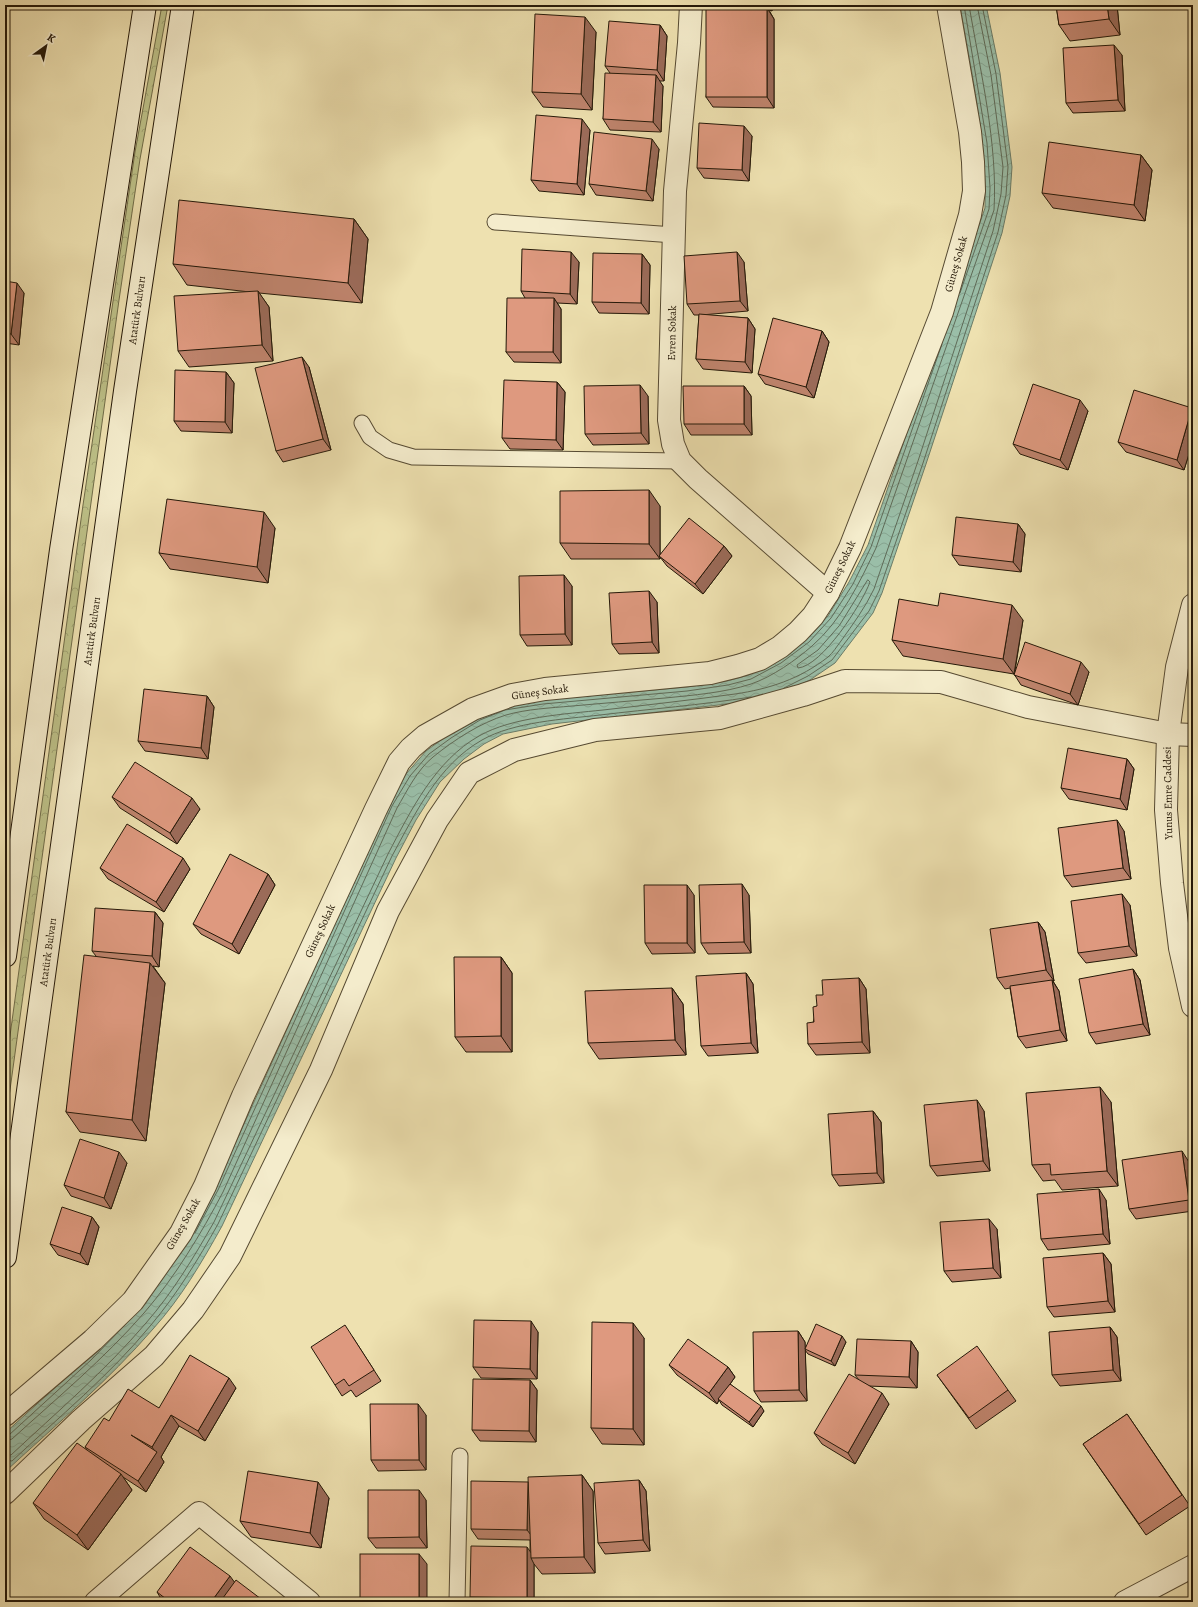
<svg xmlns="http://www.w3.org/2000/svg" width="1198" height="1607" viewBox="0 0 1198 1607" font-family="Alegreya,serif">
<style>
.forest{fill:url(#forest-crowns);stroke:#706c48}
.water{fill:url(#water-waves);stroke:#6b7c68}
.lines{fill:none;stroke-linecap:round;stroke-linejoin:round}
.shore{stroke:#5f6b58;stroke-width:1}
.service-casing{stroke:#564a32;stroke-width:17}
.minor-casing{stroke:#564a32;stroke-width:24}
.tertiary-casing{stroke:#564a32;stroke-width:24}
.secondary-casing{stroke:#241808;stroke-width:24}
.service{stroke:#f4eccc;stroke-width:15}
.minor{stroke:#f4eccc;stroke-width:22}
.tertiary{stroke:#f4eccc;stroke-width:22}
.secondary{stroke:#f4eccc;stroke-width:22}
.wall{fill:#bf846d;stroke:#241808}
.shaded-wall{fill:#9b6b59;stroke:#241808}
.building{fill:#de997f;stroke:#241808}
.labels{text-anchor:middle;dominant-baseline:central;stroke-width:3;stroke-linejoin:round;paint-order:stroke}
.street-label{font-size:11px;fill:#241808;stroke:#f4eccc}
</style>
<defs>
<pattern id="forest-crowns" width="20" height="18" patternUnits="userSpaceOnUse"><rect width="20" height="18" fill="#bdc188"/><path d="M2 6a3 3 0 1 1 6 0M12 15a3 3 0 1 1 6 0" fill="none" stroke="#a2a574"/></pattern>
<pattern id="water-waves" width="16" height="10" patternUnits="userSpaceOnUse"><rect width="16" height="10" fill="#9abea8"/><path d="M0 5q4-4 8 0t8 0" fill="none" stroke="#85a38f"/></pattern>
</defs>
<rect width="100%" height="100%" fill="#eee1b0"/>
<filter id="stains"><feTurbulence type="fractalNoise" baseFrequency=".005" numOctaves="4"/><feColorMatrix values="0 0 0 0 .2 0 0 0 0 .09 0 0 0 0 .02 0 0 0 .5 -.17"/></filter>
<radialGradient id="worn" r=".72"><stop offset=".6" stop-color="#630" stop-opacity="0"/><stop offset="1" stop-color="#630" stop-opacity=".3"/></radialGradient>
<!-- forest -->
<polygon class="forest" points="162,5 168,5 140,159 119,300 5,1126 5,1072 83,505 135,152"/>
<!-- water -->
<path class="water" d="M 960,5 L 986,5 L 1000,73 L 1012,167 L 1010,196 L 1002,233 L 926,464 L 882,593 L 873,613 L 835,663 L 810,680 L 782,693 L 736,703 L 552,724 L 503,734 L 484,744 L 464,759 L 440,782 L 416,820 L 396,858 L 222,1226 C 202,1262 181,1298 153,1329 C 109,1380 57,1424 7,1470 L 5,1433 L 89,1357 L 215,1188 L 389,804 L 406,774 L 426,751 L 448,735 L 479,717 L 504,706 L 543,700 L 687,687 L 727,681 L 749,675 L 779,660 L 807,639 L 828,616 L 849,582 L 868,545 L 985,208 C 987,140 971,72 960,5 Z"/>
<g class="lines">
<!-- shore -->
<g class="shore">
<polyline points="960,293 989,209 990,188 987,143 964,5"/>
<path d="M 868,580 L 870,582 C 862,604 822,666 798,668 L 797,665 L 818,650 L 839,626 Z"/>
<polyline points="784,688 808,676 832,660 869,611 879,591 923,463 998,232 1006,195 1008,167 996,74 982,5"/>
<polyline points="195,1233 218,1190 392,806 410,776 429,754 451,738 480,720 505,710 543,704 687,691 728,685 751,679 781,663 809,642 831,618 853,584 871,547 942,344"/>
<polyline points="5,1436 9,1435 91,1360 126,1324"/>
<path d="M 5,1441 L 12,1439 C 57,1398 104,1359 144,1313 C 175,1277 201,1234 223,1192 L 397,808 C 407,791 417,770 433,757 C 454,740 480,723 506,715 C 527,709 550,708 572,706 C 603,703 634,701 665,698 C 694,695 723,693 751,684 C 772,677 796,660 812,646 C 841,621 860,582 876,548 L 994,210 C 998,144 980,70 969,5"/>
<path d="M 5,1455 L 11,1455 C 57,1412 105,1371 146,1323 C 173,1292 194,1257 214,1222 L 388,854 C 411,810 435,761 479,736 C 512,717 566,714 603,710 C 647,705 691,700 735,694 C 769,689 800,679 828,657 C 833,653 837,646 841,641 C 853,624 865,608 874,589 L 918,461 L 993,231 L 1001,194 L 1003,167 L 991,75 L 977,5"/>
<path d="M 5,1460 L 12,1461 C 58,1418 111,1374 151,1325 C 177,1294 198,1260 218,1224 L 392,856 C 415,814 438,765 482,740 C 513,722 565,719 600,715 C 650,709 701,705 751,697"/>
</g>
<!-- service casing -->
<g class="service-casing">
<g id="service">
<polyline points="495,222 674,235"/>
<polyline points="362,423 370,437 389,450 413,457 680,461"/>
<polyline points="457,1602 460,1456"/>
</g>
</g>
<!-- minor casing -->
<g class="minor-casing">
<g id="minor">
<polyline points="691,5 689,43 675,191 669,420 673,444 680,461 698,479 828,593"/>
<polyline points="5,1415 93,1340 133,1301 181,1233 205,1186 243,1096 376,809 399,762 411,748 425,736 473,709 512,695 545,689 710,673 738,666 760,659 780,647 798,632 813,616 828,593 850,548 942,312 970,215 974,191 973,162 970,132 948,5"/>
<polyline points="5,1493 81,1420 154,1356 193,1310 230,1256 321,1070 388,911 437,820 469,773 514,750 595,730 720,718 803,695 845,681 941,682 1028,707 1168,734 1193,735"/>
<polyline points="96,1602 199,1513 309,1602"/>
<polyline points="1125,1602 1193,1566"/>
</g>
</g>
<!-- tertiary casing -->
<g class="tertiary-casing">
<polyline id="tertiary" points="1193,605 1177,667 1168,734 1166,810 1172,883 1180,948 1193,1006"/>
</g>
<!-- secondary casing -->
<g class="secondary-casing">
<g id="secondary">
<polyline points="5,956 61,550 145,5"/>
<polyline points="5,1257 125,391 183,5"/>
</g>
</g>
<!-- service -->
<use href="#service" class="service"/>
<!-- minor -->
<use href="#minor" class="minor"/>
<!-- tertiary -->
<use href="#tertiary" class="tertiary"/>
<!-- secondary -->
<use href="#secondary" class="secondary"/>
</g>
<!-- wall -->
<g class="wall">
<polygon points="716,5 772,5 772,11 769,10 774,19 774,108 713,107 706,97 717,8"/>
<polygon points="1056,5 1117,5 1120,35 1070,41 1059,25"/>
<polygon points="660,25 667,36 664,81 659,81 663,86 661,132 610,130 603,119 610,73 605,66"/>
<polygon points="596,32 592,110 543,107 532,92"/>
<polygon points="1122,55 1125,111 1073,113 1066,103"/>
<polygon points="590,130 584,195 539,191 531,180"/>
<polygon points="752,136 749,181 704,178 697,168"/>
<polygon points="659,149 653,201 596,195 589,184"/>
<polygon points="1141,155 1152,170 1145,221 1053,208 1042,193"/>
<polygon points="354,219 368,239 362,303 259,293 269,307 273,361 189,367 178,351 250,292 187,285 173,264"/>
<polygon points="642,254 650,265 649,314 599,313 592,302"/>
<polygon points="579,262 577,304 557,303 561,309 561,363 514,362 506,352 525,298 521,291"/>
<polygon points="744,262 748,311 701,315 748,318 755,329 752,373 703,369 696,359 699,315 694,315 687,304"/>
<polygon points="5,281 24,293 19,345 5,343"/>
<polygon points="822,331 829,342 814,398 765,384 758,374"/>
<polygon points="309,367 331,450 283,462 276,451"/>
<polygon points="226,372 234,383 232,433 181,431 174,421"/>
<polygon points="557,382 565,392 563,450 510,449 502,438"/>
<polygon points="744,386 751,396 752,435 691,435 684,424"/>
<polygon points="648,396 649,444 593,445 585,434"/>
<polygon points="1192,408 1193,409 1193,441 1184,470 1126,452 1118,442"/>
<polygon points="1088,411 1068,470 1020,454 1013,444"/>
<polygon points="660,506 660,554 724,546 732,556 703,594 667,566 660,557 660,559 571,559 560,543"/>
<polygon points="1018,524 1025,534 1021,572 959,565 952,555"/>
<polygon points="275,528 268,583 170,569 159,553"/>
<polygon points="572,586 572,645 527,646 520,635"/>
<polygon points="657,602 659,653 619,654 612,644"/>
<polygon points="1023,620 1015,671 1089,672 1078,705 1021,685 1014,674 903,656 892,640"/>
<polygon points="207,696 214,707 208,759 145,751 138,741"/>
<polygon points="1127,759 1134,769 1127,810 1069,799 1061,788"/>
<polygon points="112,797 200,809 177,844 120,808"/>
<polygon points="1124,831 1131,879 1072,887 1064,876"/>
<polygon points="100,868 190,869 164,912 108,879"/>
<polygon points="268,874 275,885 239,954 201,934 193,924"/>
<polygon points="694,895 695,953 652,954 645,943"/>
<polygon points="749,895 751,953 708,954 701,943"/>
<polygon points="1130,905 1137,956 1086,963 1078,953"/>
<polygon points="155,912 163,923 159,967 153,966 165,983 146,1141 80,1132 66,1112 96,956 92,951"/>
<polygon points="1038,922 1045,932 1054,981 1053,981 1059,991 1067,1041 1026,1048 1018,1037 1010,988 1005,989 997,978"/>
<polygon points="501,957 512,973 512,1052 466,1052 455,1037"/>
<polygon points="1133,969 1140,980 1150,1035 1096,1044 1089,1033"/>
<polygon points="746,973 753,984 758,1053 708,1056 701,1046"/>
<polygon points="859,978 866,989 870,1053 816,1055 808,1044 817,1006 823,995"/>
<polygon points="672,988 683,1004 686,1055 599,1059 588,1043"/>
<polygon points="1111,1102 1118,1186 1062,1190 1055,1180 1043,1181 1032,1165"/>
<polygon points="873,1111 881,1122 884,1183 839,1186 832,1175"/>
<polygon points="984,1111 990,1171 937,1176 930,1166"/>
<polygon points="1189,1162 1193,1187 1193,1211 1136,1219 1129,1209"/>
<polygon points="127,1163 111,1209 71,1196 64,1185"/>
<polygon points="1106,1200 1110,1244 1048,1250 1041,1239"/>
<polygon points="92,1217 99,1227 88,1265 58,1255 50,1244"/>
<polygon points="997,1229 1001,1278 952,1282 944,1271"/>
<polygon points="1103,1253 1111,1264 1115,1312 1054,1317 1047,1307"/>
<polygon points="1110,1327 1117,1337 1121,1381 1060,1386 1052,1375"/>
<polygon points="798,1331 805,1342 805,1347 846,1342 835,1366 808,1354 805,1350 807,1401 761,1402 754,1391"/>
<polygon points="538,1332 537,1379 481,1378 473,1367"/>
<polygon points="352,1336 381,1381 356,1397 351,1390 342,1396 335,1385"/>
<polygon points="644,1338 644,1445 602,1444 591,1428"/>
<polygon points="911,1341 918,1352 917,1388 868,1386 889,1404 855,1464 822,1444 814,1433 859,1380 855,1375"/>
<polygon points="669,1365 728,1367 735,1377 730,1384 764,1411 753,1427 722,1405 719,1400 717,1404 677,1375"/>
<polygon points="937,1375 1008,1390 1016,1401 976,1429"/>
<polygon points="530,1380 537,1390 536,1442 480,1441 472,1430"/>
<polygon points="236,1388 205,1441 179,1426 161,1457 164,1462 146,1492 123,1477 132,1490 88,1550 44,1519 33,1503 87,1450 85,1447 109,1421"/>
<polygon points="1127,1414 1190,1506 1146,1535 1083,1444"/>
<polygon points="426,1415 426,1470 378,1471 371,1460"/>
<polygon points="582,1475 593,1491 595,1573 542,1574 534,1564 534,1602 473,1602 470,1597 530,1552 530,1540 478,1539 471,1529 528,1482"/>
<polygon points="639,1480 646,1491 650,1551 605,1554 598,1543"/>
<polygon points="329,1498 321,1548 251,1537 240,1521"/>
<polygon points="426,1500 427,1548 376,1548 368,1538"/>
<polygon points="235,1582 265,1602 163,1602 157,1592"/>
</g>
<!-- shaded-wall -->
<g class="shaded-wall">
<polygon points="768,5 772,5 772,11"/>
<polygon points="1107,5 1117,5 1120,35 1109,19"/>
<polygon points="767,8 774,19 774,108 767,97"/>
<polygon points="585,17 596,32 592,110 581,94"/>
<polygon points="660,25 667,36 664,81 657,70"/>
<polygon points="1114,45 1122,55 1125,111 1118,100"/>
<polygon points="656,75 663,86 661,132 653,122"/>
<polygon points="582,119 590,130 584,195 577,184"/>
<polygon points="744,126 752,136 749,181 742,170"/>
<polygon points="652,139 659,149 653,201 646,191"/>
<polygon points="1141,155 1152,170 1145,221 1134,205"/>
<polygon points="354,219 368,239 362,303 348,283"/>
<polygon points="571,252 579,262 577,304 570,294"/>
<polygon points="737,252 744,262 748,311 740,301"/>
<polygon points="642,254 650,265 649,314 641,303"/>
<polygon points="17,283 24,293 19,345 11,334"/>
<polygon points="258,291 269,307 273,361 262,345"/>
<polygon points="554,298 561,309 561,363 553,352"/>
<polygon points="748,318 755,329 752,373 745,362"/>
<polygon points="822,331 829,342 814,398 806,387"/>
<polygon points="302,357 309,367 331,450 323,439"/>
<polygon points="226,372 234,383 232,433 225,422"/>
<polygon points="557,382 565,392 563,450 556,440"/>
<polygon points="640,385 648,396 649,444 641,433"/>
<polygon points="744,386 751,396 752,435 744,424"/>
<polygon points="1080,400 1088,411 1068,470 1060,460"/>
<polygon points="1192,408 1193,409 1193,441 1184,470 1177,460"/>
<polygon points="649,490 660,506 660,556 659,556 660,557 660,559 649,544"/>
<polygon points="264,512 275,528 268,583 257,567"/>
<polygon points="1018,524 1025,534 1021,572 1013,562"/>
<polygon points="724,546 732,556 703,594 695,584"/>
<polygon points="564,575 572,586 572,645 565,634"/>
<polygon points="649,591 657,602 659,653 652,642"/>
<polygon points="1012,605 1023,620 1014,674 1003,659"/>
<polygon points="1081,662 1089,672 1078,705 1070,694"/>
<polygon points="207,696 214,707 208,759 201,748"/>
<polygon points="1127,759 1134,769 1127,810 1120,799"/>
<polygon points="192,798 200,809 177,844 170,833"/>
<polygon points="1117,820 1124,831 1131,879 1123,868"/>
<polygon points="183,858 190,869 164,912 156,902"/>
<polygon points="268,874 275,885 239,954 232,944"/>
<polygon points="742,884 749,895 751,953 744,942"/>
<polygon points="687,885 694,895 695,953 687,943"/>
<polygon points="1122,894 1130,905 1137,956 1129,946"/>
<polygon points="155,912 163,923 159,967 152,956"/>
<polygon points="1038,922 1045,932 1054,981 1046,970"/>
<polygon points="501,957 512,973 512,1052 501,1036"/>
<polygon points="150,963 165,983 146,1141 132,1120"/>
<polygon points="1133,969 1140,980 1150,1035 1143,1024"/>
<polygon points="746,973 753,984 758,1053 751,1043"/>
<polygon points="859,978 866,989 870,1053 862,1042"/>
<polygon points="1052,980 1059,991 1067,1041 1060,1030"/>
<polygon points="672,988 683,1004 686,1055 675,1040"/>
<polygon points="1100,1087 1111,1102 1118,1186 1107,1171"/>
<polygon points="977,1100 984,1111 990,1171 983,1161"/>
<polygon points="873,1111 881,1122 884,1183 877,1173"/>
<polygon points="1182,1151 1189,1162 1193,1187 1193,1205 1189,1200"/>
<polygon points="119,1152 127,1163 111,1209 104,1198"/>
<polygon points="1099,1189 1106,1200 1110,1244 1103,1234"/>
<polygon points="92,1217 99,1227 88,1265 80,1254"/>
<polygon points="989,1219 997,1229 1001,1278 993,1268"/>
<polygon points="1103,1253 1111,1264 1115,1312 1108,1301"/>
<polygon points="531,1321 538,1332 537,1379 530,1369"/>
<polygon points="633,1323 644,1338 644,1445 633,1429"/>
<polygon points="1110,1327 1117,1337 1121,1381 1113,1370"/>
<polygon points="798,1331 805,1342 807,1401 799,1390"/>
<polygon points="842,1336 846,1342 835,1366 831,1361"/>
<polygon points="911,1341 918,1352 917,1388 909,1377"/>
<polygon points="728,1367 735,1377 719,1400 718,1399 719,1400 717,1404 709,1393"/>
<polygon points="229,1378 236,1388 205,1441 198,1431"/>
<polygon points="530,1380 537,1390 536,1442 529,1431"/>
<polygon points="882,1393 889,1404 855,1464 848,1453"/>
<polygon points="418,1404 426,1415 426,1470 419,1460"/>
<polygon points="761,1406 764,1411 753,1427 749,1422"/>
<polygon points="171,1415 179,1426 161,1457 164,1462 146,1492 138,1481 156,1453 152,1447"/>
<polygon points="121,1474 132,1490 88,1550 77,1535"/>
<polygon points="582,1475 593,1491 595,1573 584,1557"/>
<polygon points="639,1480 646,1491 650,1551 643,1540"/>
<polygon points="318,1482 329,1498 321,1548 310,1533"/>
<polygon points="528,1482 535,1540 527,1530"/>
<polygon points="419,1490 426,1500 427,1548 419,1537"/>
<polygon points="527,1547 534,1557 531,1558 534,1564 534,1602 529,1602 527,1598"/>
<polygon points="419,1554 427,1564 427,1602 419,1602"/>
<polygon points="230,1576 238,1587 226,1602 211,1602"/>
</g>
<!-- building -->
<g class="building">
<polygon points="1056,5 1107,5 1109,19 1059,25"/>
<rect x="706" y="8" width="61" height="89"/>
<polygon points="535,14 585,17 581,94 532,92"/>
<polygon points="609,21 660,25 657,70 605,66"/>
<polygon points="1114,45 1118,100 1066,103 1063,48"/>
<polygon points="605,73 656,75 653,122 603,119"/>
<polygon points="536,115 582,119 577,184 531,180"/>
<polygon points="699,123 744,126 742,170 697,168"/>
<polygon points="594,132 652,139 646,191 589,184"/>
<polygon points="1049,142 1141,155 1134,205 1042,193"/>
<polygon points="179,200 354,219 348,283 173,264"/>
<polygon points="522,249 571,252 570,294 521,291"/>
<polygon points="737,252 740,301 687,304 684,256"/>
<polygon points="593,253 642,254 641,303 592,302"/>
<polygon points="5,281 17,283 11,334 5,333"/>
<polygon points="258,291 262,345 178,351 174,296"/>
<polygon points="507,298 554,298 553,352 506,352"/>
<polygon points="699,314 748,318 745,362 696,359"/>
<polygon points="773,318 822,331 806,387 758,374"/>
<polygon points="302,357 323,439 276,451 255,368"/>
<polygon points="175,370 226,372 225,422 174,421"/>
<polygon points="504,380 557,382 556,440 502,438"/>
<polygon points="1033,384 1080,400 1060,460 1013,444"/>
<polygon points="640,385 641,433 585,434 584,386"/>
<polygon points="683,386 744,386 744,424 684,424"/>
<polygon points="1134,390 1192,408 1177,460 1118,442"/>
<polygon points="649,490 649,544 560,543 560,491"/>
<polygon points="167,499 264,512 257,567 159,553"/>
<polygon points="956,517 1018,524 1013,562 952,555"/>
<polygon points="689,518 724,546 695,584 659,556"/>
<polygon points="564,575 565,634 520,635 519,576"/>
<polygon points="649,591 652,642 612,644 609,593"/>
<polygon points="940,593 1012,605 1003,659 892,640 899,599 938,606"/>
<polygon points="1025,642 1081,662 1070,694 1014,675"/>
<polygon points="144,689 207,696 201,748 138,741"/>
<polygon points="1068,748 1127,759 1120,799 1061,788"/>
<polygon points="135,762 192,798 170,833 112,797"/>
<polygon points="1117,820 1123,868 1064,876 1058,828"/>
<polygon points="127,824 183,858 156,902 100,868"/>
<polygon points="230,854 268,874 232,944 193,924"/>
<polygon points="742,884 744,942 701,943 699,885"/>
<polygon points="644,885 687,885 687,943 645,943"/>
<polygon points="1122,894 1129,946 1078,953 1071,901"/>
<polygon points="95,908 155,912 152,956 92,951"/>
<polygon points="1038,922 1046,970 997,978 990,929"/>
<polygon points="84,955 150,963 132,1120 66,1112"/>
<polygon points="454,957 501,957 501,1036 455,1037"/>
<polygon points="1133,969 1143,1024 1089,1033 1079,979"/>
<polygon points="746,973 751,1043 701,1046 696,976"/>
<polygon points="859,978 862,1042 808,1044 807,1023 814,1022 813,1007 817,1006 816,995 823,995 822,980"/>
<polygon points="1052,980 1060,1030 1018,1037 1010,986"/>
<polygon points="672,988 675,1040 588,1043 585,991"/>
<polygon points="1100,1087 1107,1171 1051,1175 1050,1164 1032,1165 1026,1093"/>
<polygon points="977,1100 983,1161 930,1166 924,1105"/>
<polygon points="873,1111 877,1173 832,1175 828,1114"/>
<polygon points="80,1139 119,1152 104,1198 64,1185"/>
<polygon points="1182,1151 1189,1200 1129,1209 1122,1160"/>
<polygon points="1099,1189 1103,1234 1041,1239 1037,1194"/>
<polygon points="62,1207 92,1217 80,1254 50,1244"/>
<polygon points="989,1219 993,1268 944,1271 940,1222"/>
<polygon points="1103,1253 1108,1301 1047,1307 1043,1258"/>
<polygon points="474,1320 531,1321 530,1369 473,1367"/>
<polygon points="592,1322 633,1323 633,1429 591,1428"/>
<polygon points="816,1324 842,1336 831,1361 805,1349"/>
<polygon points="345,1325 374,1370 349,1386 344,1379 335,1385 311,1347"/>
<polygon points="1110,1327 1113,1370 1052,1375 1049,1332"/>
<polygon points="798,1331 799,1390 754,1391 753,1332"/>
<polygon points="688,1339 728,1367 709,1393 669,1365"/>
<polygon points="857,1339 911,1341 909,1377 855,1375"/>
<polygon points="977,1346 1008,1390 969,1418 937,1375"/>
<polygon points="190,1355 229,1378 198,1431 171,1415 152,1447 131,1435 157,1452 138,1481 85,1447 104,1418 109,1421 128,1389 159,1408"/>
<polygon points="849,1374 882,1393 848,1453 814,1433"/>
<polygon points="473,1379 530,1380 529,1431 472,1430"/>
<polygon points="730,1384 761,1406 749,1422 718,1399"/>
<polygon points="370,1404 418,1404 419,1460 371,1460"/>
<polygon points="1127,1414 1182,1495 1139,1524 1083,1444"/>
<polygon points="77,1443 121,1474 77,1535 33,1503"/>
<polygon points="248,1471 318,1482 310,1533 240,1521"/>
<polygon points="582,1475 584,1557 531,1558 528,1477"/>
<polygon points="639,1480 643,1540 598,1543 594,1483"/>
<polygon points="471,1481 528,1482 527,1530 471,1529"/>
<polygon points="368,1490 419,1490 419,1537 368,1538"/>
<polygon points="471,1546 527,1547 527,1598 470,1597"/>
<polygon points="190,1547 230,1576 211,1602 170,1602 157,1592"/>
<rect x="360" y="1554" width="59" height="48"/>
<polygon points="236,1580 265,1602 220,1602"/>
</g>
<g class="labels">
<!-- street labels -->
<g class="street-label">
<text transform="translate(956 264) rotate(-74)">Güneş Sokak</text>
<text transform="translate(137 310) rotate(-82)">Atatürk Bulvarı</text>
<text transform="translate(672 333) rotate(-89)">Evren Sokak</text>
<text transform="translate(840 567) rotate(-64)">Güneş Sokak</text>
<text transform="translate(92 631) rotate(-82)">Atatürk Bulvarı</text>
<text transform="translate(540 692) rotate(-8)">Güneş Sokak</text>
<text transform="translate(1168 793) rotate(-91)">Yunus Emre Caddesi</text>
<text transform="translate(320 931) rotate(-65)">Güneş Sokak</text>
<text transform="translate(48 952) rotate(-82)">Atatürk Bulvarı</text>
<text transform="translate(183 1224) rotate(-60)">Güneş Sokak</text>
</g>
</g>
<!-- margin -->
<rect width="1198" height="1607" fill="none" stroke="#eee1b0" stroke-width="20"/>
<rect x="6" y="6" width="1186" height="1595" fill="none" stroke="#241808" stroke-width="2"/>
<rect x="10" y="10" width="1178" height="1587" fill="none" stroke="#241808"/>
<!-- north arrow -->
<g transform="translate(46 46) rotate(33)" stroke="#f4eccc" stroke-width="3" paint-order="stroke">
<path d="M0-3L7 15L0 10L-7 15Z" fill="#241808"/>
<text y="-6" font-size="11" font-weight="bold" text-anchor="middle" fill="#241808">K</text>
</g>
<rect width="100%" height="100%" filter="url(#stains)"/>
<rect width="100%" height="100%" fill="url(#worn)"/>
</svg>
